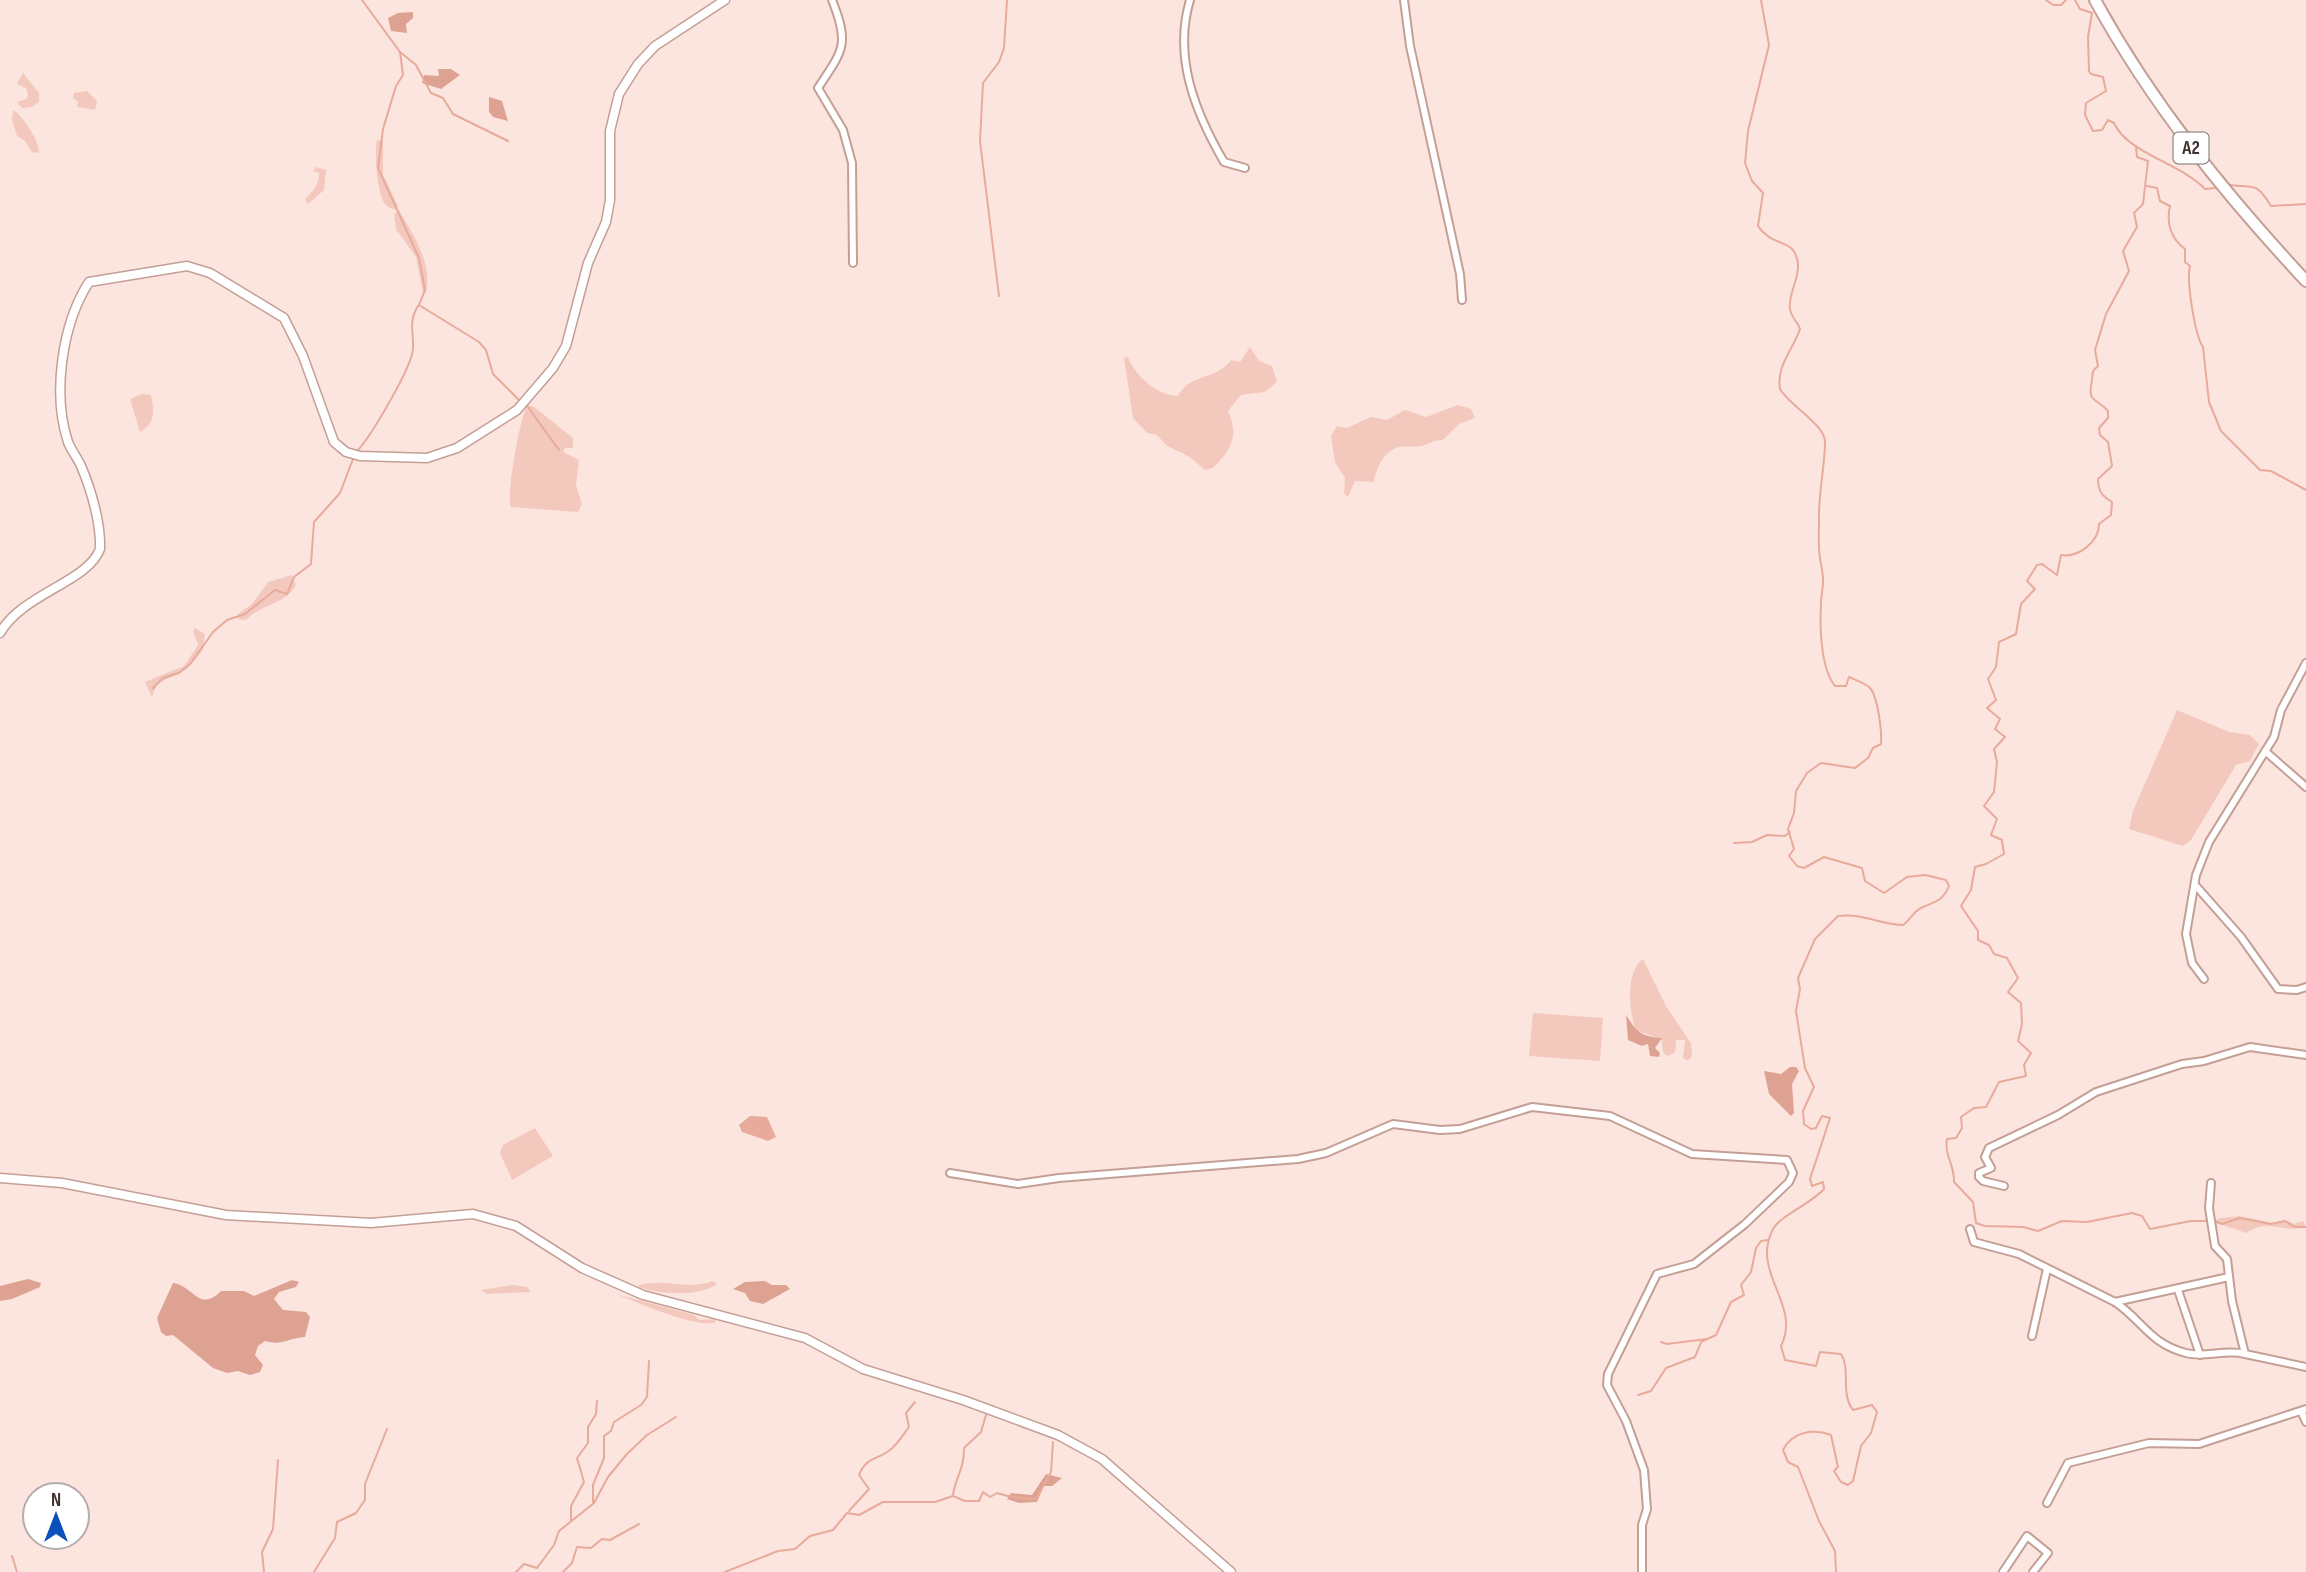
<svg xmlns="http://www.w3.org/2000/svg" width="2306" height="1572" viewBox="0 0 2306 1572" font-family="'Sofia Sans Condensed',sans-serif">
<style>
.green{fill:#f3c9be}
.forest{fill:#dea293}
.water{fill:#e7aa9b}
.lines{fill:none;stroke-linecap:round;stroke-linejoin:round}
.stream{stroke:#e7aa9b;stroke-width:2}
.minor-casing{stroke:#c49f96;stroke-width:10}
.tertiary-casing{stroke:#c49f96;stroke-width:11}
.primary-casing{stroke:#c49f96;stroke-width:14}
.minor{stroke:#fff;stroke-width:6}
.tertiary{stroke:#fff;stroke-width:8}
.primary{stroke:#fff;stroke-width:10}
.labels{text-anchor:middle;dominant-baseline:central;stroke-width:5;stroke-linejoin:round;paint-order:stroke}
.shield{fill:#fff;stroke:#7a706d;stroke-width:2}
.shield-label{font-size:19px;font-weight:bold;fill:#41322e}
</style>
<rect width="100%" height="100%" fill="#fde5df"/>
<!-- green -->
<g class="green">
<polygon points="23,73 39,93 39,102 32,107 22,108 17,102 27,99 28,95 26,88 17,84"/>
<polygon points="87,91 97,101 95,110 77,107 78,102 73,98 74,93"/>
<path d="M 13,110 C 22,115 40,141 39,153 L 32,152 L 24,140 L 17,136 L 12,120 Z"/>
<path d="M 377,140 L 383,141 L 383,175 L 398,206 L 395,210 C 391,208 387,207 385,204 C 377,192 374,154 377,140 Z"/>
<path d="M 316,167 L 326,170 L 324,190 L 308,204 L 305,199 C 312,192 320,184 319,173 L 313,171 Z"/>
<path d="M 399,210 C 413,235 433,263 426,293 L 423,293 L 416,257 L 396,229 L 394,214 Z"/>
<path d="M 1250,347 L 1259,361 L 1272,366 L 1277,382 L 1265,392 L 1241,395 L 1228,411 C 1239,436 1232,449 1213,468 L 1205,470 L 1190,457 L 1167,446 L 1157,435 L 1147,433 L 1133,418 L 1124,358 L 1128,357 C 1135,376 1158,396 1178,396 C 1191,372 1216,381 1231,360 L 1240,362 Z"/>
<path d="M 142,394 L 151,395 C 154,411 156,423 140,432 L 130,399 Z"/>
<path d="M 1458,405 L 1471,409 L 1475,418 L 1459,424 L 1443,440 C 1433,440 1431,443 1422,446 C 1415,448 1406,445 1399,447 C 1384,451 1376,468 1374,482 L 1355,481 L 1348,497 L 1344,493 L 1345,478 L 1335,462 L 1331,436 L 1337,426 L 1347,428 L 1371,417 L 1387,420 L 1405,410 L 1426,417 Z"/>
<path d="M 528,406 L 533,406 L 573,438 L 573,448 L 565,448 L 563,452 L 579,460 L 576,485 L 582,504 L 578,512 L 511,507 C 506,498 520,413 528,406 Z"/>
<path d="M 292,575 L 296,585 C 285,605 261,604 246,620 L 238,619 L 238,614 L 252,604 L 268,582 Z"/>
<polygon points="195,628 205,634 203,650 187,669 157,684 152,697 145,682 184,666 198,645 193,631"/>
<polygon points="2177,710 2229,732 2250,735 2259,744 2250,761 2236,765 2191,840 2183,846 2129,829 2133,811"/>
<path d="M 1643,959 L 1666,1006 L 1691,1043 L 1692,1056 L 1688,1061 L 1683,1058 L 1685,1040 L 1676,1040 L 1675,1053 L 1667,1056 L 1663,1052 L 1662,1040 L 1636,1030 C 1629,1014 1625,971 1643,959 Z"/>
<polygon points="1533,1013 1603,1018 1600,1061 1529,1056"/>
<polygon points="535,1128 553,1156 512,1180 500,1153 503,1145"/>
<path d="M 2240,1216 L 2272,1223 L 2286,1220 L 2294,1224 L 2303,1221 L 2306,1227 C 2276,1233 2271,1218 2246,1233 C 2239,1230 2216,1224 2214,1221 L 2220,1218 Z"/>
<path d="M 713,1281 L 717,1284 C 700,1297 657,1295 637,1286 C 662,1277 688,1291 713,1281 Z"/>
<polygon points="512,1285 527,1287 531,1292 487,1294 481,1290"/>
<path d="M 616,1294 L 694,1315 L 700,1320 L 715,1319 L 716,1322 C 700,1330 636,1302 616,1294 Z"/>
</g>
<!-- forest -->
<g class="forest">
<polygon points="413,12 413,18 406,24 407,33 391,31 388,18 398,13"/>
<polygon points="438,69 451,69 460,75 441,89 422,83 424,75 439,76"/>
<polygon points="489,97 502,101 508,121 493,117 489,112"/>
<path d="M 1626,1015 C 1636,1031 1641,1037 1662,1038 L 1655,1048 L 1660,1053 L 1659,1057 L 1650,1056 L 1648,1044 L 1642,1046 L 1628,1040 Z"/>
<polygon points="1790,1067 1796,1067 1799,1071 1792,1084 1794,1113 1791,1116 1769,1094 1764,1071 1781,1074"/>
<polygon points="28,1279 41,1283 40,1287 12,1299 0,1301 0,1286"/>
<path d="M 292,1280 L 299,1282 L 296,1287 L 279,1292 L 274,1299 L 283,1310 L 306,1312 L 310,1317 L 305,1337 C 289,1338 282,1346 265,1341 L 258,1346 L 255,1355 L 263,1365 L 260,1372 L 250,1375 L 238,1371 L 227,1373 L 213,1368 L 173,1335 L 166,1336 L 161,1332 L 157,1318 L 173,1283 C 194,1286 199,1313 221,1291 L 244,1291 L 254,1296 Z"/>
<polygon points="765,1281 772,1285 786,1285 790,1289 763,1304 750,1301 745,1293 733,1289 745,1282"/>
<polygon points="1046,1474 1062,1478 1052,1486 1044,1486 1037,1502 1019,1503 1007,1499 1011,1493 1032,1495"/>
</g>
<!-- water -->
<polygon class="water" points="750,1116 767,1117 776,1137 768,1141 742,1132 739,1125"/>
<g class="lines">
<!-- stream -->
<g class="stream">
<polyline points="362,0 400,52 416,65 431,93 443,98 453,114 508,141"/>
<path d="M 1761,0 L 1769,45 L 1748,131 L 1745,163 L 1752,181 L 1763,193 L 1758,226 C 1769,243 1788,242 1793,250 C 1807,270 1787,291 1790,309 C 1791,317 1798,322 1800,329 C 1793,350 1776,366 1780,389 C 1789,405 1824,424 1825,441 C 1825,467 1818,494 1819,521 C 1819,533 1818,546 1820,558 C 1821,566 1824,576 1823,584 C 1819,609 1818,665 1835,686 L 1846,686 L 1849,677 C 1855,680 1865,683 1870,688 C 1878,697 1882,732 1881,744 L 1873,748 L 1868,758 L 1855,768 L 1821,763 L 1807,773 L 1796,791 L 1794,813 L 1788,829 L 1794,849 L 1789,856 L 1797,866 L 1804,868 L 1824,857 L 1862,868 L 1865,881 L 1884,893 L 1907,877 L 1925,875 L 1946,880 L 1949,886 C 1943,901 1934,902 1921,908 C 1913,912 1910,920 1903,925 C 1879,925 1866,913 1838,916 L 1815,939 L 1798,978 L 1800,989 L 1796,1011 L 1805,1068 L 1814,1087 L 1803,1111 L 1804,1124 L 1811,1129 L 1816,1128 L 1822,1116 L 1830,1118 L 1810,1179 L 1812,1186 L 1823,1182 L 1824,1189 C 1812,1203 1780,1216 1773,1229 C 1750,1273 1802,1304 1781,1346 L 1785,1360 L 1816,1366 L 1820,1352 L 1841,1354 C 1851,1369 1840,1393 1853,1410 L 1872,1405 L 1877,1412 L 1871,1433 L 1861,1446 L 1853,1481 L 1848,1485 L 1841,1482 L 1834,1471 L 1838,1467 L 1831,1435 C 1813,1428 1792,1432 1783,1450 L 1788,1462 L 1798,1467 L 1819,1521 L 1835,1551 L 1836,1572"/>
<polyline points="2046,0 2053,5 2061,5 2066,0"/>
<path d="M 2075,0 L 2080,9 L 2092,13 L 2088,37 L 2089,71 L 2091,74 L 2103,77 L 2106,91 L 2086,103 L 2085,115 L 2093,131 L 2102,130 L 2108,120 L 2114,123 C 2127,153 2182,164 2205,189 L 2215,188"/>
<polyline points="400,52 403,75 396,86 383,129 378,168 419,258 425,290 419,305 479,342 486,350 493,374 520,401"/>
<path d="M 2136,146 L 2137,157 L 2148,161 L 2143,204 L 2134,213 L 2137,227 L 2123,251 L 2129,271 L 2106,314 L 2095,350 L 2098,366 C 2091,372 2093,373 2092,380 C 2087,404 2096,397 2108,411 L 2108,418 L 2099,428 L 2100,435 L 2108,442 L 2112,466 L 2098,479 C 2098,491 2102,496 2112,502 L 2111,515 L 2099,524 C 2099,542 2078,558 2061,555 L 2057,575 L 2042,564 L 2037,565 L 2027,581 L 2035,589 L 2021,604 L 2016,634 L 1999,642 L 1996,667 L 1988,679 L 1996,700 L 1987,708 L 2000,719 L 1995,729 L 2005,737 L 1994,749 L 1997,762 L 1994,792 L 1984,806 L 1997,819 L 1991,835 L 2002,840 L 2004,854 L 1986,864 L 1975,867 L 1971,890 L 1961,906 L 1978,931 L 1978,940 L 1989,945 L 1994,954 L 2007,958 L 2018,978 L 2008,992 L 2021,1003 L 2022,1024 L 2018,1041 L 2031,1053 L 2024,1065 L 2026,1076 L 1999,1082 L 1986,1107 L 1974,1108 L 1961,1117 L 1962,1128 L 1956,1138 L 1947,1139 C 1944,1155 1955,1166 1954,1182 L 1973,1202 L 1976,1223 L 1985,1226 L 2023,1227 L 2038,1231 L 2062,1221 L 2087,1222 L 2132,1213 L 2142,1216 L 2150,1229 L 2191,1221 L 2208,1221"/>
<path d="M 2230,185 C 2254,189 2255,180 2271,206 L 2306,204"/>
<path d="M 2147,186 L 2157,188 L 2160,201 L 2170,206 C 2166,223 2171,239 2185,249 L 2185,262 L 2190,266 C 2186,280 2195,336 2203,347 L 2209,402 L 2221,431 L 2260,470 L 2271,471 L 2306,490"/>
<polyline points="999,296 980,141 983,83 999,62 1004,48 1007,0"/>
<polyline points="525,403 559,450"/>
<path d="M 357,451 C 370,438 412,367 413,349 C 414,333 408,322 418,306"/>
<polyline points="153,688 163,678 179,673 191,663 213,632 227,620 245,614 275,590 287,594 294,577 311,564 314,522 340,493 353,459"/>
<polyline points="1734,843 1752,842 1767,835 1785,836 1790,832"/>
<polyline points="2214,1221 2222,1224 2240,1218 2271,1224 2285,1221 2295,1227 2306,1227"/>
<polyline points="1661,1342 1667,1344 1707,1339"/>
<polyline points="1638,1395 1651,1391 1666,1368 1695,1357 1701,1342 1716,1335 1731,1302 1744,1295 1741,1285 1751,1272 1756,1248 1761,1241 1768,1240"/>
<path d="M 953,1495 C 956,1475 964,1471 964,1448 L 981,1432 L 986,1415"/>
<polyline points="593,1502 593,1485 604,1458 604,1436 611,1431 614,1422 641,1405 647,1397 649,1361"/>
<path d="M 849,1511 L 869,1489 L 859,1475 C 866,1457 877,1460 890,1450 C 897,1445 903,1435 909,1427 L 906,1413 L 915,1402"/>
<polyline points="571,1520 571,1506 584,1482 577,1458 588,1443 588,1427 596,1414 597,1401"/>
<polyline points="12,1556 17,1572"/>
<polyline points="264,1572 262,1552 273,1529 278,1460"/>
<polyline points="314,1572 335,1538 337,1522 356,1513 365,1500 365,1484 387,1429"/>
<polyline points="516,1572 524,1564 537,1568 554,1545 559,1531 594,1503 608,1477 626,1455 647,1435 676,1417"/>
<polyline points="563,1572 572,1563 577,1547 591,1548 602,1539 610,1540 639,1524"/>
<path d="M 725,1572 L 778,1551 L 795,1549 L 810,1536 L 833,1530 L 847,1513 L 859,1515 L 883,1502 L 935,1502 L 953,1496 L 965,1501 L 979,1501 L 983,1492 L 990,1497 L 997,1493 C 1009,1497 1023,1499 1036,1499 L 1051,1472 L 1053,1442"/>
</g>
<!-- minor casing -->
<g class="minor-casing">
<g id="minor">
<path d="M 832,0 C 850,45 843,50 818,88 L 843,130 L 852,163 L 853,263"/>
<path d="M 1190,0 C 1173,57 1195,112 1224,162 L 1245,168"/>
<polyline points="1404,0 1410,46 1460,274 1462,300"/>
<polyline points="2265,751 2306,787"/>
<polyline points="2196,886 2241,937 2278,989 2297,990 2306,987"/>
<polyline points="2204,979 2192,963 2186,934 2196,875 2209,842 2274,737 2281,710 2306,663"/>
<polyline points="950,1173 1018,1184 1059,1178 1298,1159 1326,1153 1393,1124 1440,1130 1460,1129 1532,1107 1610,1116 1692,1154 1787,1160 1793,1173 1789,1182 1745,1224 1694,1264 1657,1274 1608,1374 1607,1385 1626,1421 1644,1470 1647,1509 1642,1525 1642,1572"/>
<polyline points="2211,1183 2209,1208 2215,1246 2227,1259 2232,1301 2245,1354 2306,1367"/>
<polyline points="2004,1186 1983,1181 1979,1177 1979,1173 1991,1168 1985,1157 1989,1148 2058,1115 2096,1092 2182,1064 2204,1061 2250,1047 2306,1055"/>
<polyline points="1970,1229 1974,1242 2019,1254 2115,1302 2229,1277"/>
<polyline points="2178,1290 2200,1355"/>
<path d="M 2115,1302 C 2142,1320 2150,1344 2186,1353 C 2205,1358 2225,1349 2245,1354"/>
<polyline points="2032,1336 2047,1269"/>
<polyline points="2301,1411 2306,1422"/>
<polyline points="2047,1503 2068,1463 2149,1443 2199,1444 2306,1409"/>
<polyline points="2003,1572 2027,1536 2048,1553 2033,1572"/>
</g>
</g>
<!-- tertiary casing -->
<g class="tertiary-casing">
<g id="tertiary">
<path d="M 0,633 C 23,593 88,582 100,549 C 101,523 91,489 81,466 C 77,457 71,450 68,442 C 52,394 62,324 89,282 L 187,266 L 210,273 L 284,318 L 303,356 L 334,442 L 346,452 L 360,456 L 427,458 L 457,448 L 517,410 L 553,368 L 566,346 L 588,263 L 606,222 L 610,200 L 610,131 L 619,94 L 638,64 L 655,46 L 725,0"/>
<polyline points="0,1178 62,1183 226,1215 371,1223 473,1214 516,1226 582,1268 643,1295 805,1338 863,1369 963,1400 1058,1435 1102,1459 1231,1572"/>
</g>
</g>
<!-- primary casing -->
<g class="primary-casing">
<path id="primary" d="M 2095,0 C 2152,104 2225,194 2306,281"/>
</g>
<!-- minor -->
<use href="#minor" class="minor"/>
<!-- tertiary -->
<use href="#tertiary" class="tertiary"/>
<!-- primary -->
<use href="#primary" class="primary"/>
</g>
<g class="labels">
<!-- shield labels -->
<rect class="shield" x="2173.5" y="132.5" width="35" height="31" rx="5"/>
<g class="shield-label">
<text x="2191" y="148">A2</text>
</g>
</g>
<!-- north arrow -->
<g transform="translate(56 1516)"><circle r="33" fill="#ffffff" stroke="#b3adab" stroke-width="2"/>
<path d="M0-5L12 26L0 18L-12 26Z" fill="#0c50bb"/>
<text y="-10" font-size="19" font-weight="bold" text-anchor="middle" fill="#41322e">N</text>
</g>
</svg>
